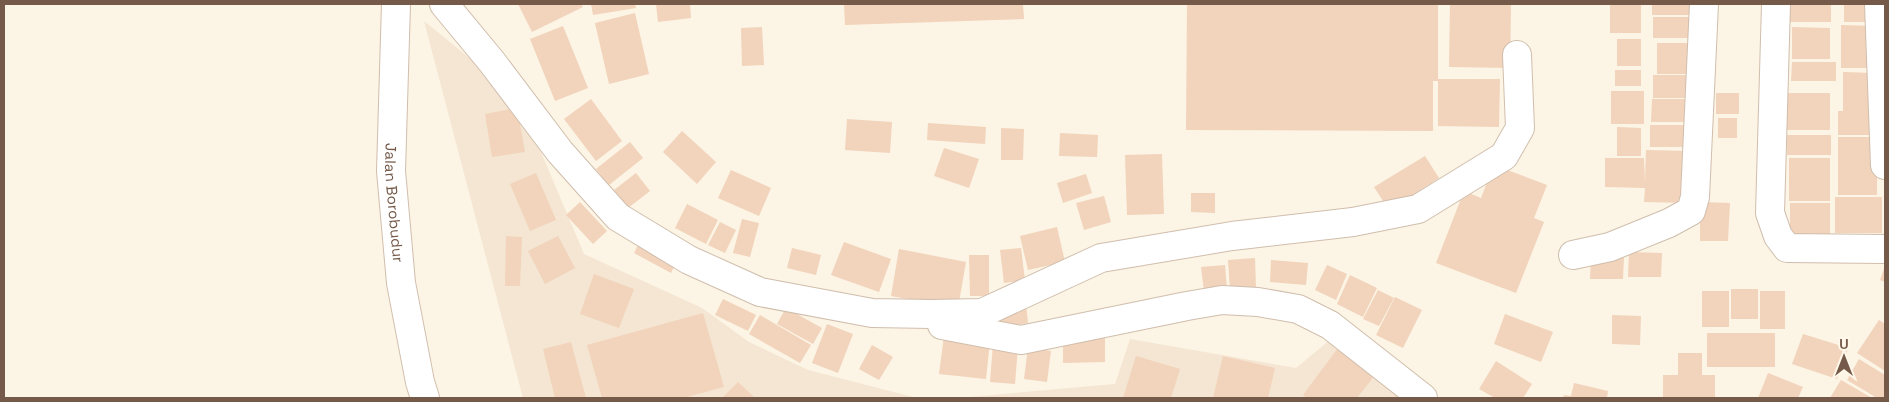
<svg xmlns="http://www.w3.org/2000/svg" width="1889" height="402" viewBox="0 0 1889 402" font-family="'Space Grotesk',sans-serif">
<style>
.residential{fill:#f4e6d2}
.building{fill:#f2d3bb}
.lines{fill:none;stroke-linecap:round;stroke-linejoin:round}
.street-casing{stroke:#d0bead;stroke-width:30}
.street{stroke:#fff;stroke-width:28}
.labels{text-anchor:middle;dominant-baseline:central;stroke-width:4.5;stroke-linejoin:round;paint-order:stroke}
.street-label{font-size:15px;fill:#755a49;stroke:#fff8ea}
</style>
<rect width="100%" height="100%" fill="#fcf4e4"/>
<!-- residential -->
<g class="residential">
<polygon points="424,21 494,78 527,119 584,254 702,308 749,342 808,370 917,398 523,398"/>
<polygon points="1336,335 1418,398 958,398 1115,384 1130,339 1296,368"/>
</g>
<!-- building -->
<g class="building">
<polygon points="518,4 581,4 583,7 532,32"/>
<polygon points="591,4 635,4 636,8 593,15"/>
<polygon points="656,4 690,4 691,18 658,22"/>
<polygon points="844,4 1023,4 1024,19 845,25"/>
<polygon points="1187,4 1438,4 1438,79 1500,79 1499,127 1438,126 1438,81 1433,81 1433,131 1186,130"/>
<polygon points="1450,4 1511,4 1510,68 1449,67"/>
<rect x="1610" y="4" width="31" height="29"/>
<rect x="1652" y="4" width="38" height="11"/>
<rect x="1787" y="4" width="44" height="18"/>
<rect x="1844" y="4" width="28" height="18"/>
<polygon points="635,13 649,74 609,84 595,23"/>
<polygon points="1653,17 1690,17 1689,38 1653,38"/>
<polygon points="1841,25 1874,26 1874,68 1841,68"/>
<polygon points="563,26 588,88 555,101 530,39"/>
<polygon points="762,27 764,65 742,66 741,28"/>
<polygon points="1792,27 1830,28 1830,59 1792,59"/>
<rect x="1617" y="39" width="24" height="27"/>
<rect x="1657" y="43" width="32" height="31"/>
<polygon points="1792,62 1836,62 1836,81 1791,81"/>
<rect x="1615" y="70" width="26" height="16"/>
<polygon points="1843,72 1873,73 1878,135 1838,135 1838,111 1843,111"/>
<rect x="1653" y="75" width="40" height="23"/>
<rect x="1611" y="91" width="33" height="33"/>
<rect x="1716" y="93" width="23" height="21"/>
<rect x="1783" y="93" width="47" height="37"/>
<polygon points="591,99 622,141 596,161 564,119"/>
<polygon points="1652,99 1692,99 1692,122 1651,122"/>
<polygon points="517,108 525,152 492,157 485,114"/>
<rect x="1718" y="118" width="19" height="20"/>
<polygon points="847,119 892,122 890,153 845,150"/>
<polygon points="928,123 986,127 985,144 927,140"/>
<rect x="1650" y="125" width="45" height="22"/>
<polygon points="1617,127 1641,128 1641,156 1617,156"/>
<polygon points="1001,128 1024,129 1023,160 1001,160"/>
<polygon points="682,131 716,162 697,184 663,152"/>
<polygon points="1060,133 1098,135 1097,157 1059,156"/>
<rect x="1787" y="135" width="44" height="20"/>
<rect x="1838" y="137" width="39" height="58"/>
<polygon points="630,142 643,158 609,185 596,169"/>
<polygon points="944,148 979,159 969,188 934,176"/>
<polygon points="1646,150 1690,151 1689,203 1644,202 1645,188 1605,187 1605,158 1644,158 1645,183"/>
<polygon points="1162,154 1164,214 1127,215 1125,155"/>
<polygon points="1425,156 1439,178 1389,210 1374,187"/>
<rect x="1789" y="158" width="41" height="43"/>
<polygon points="1494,165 1547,185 1534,218 1544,222 1516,293 1436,263 1464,191 1481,198"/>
<polygon points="731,170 771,188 759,216 718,198"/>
<polygon points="536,173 556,220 530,231 510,184"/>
<polygon points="636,173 650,191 628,208 614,190"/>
<polygon points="1086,174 1092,193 1063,203 1057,183"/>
<polygon points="1191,193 1215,193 1215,213 1191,212"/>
<polygon points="1104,196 1111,222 1084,230 1076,203"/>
<rect x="1835" y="197" width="47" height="36"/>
<polygon points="580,202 607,231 593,244 566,215"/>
<polygon points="1700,202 1730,203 1728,241 1700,241"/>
<rect x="1790" y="203" width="40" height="35"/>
<polygon points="687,204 718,220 706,244 675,228"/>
<polygon points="742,219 759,223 750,257 733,253"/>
<polygon points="720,222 736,230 725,253 708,245"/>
<polygon points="1057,227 1065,262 1028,270 1020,236"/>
<polygon points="506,236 522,237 520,286 505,286"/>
<polygon points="558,236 575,268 545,284 528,251"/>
<polygon points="641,239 678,259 671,273 634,253"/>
<polygon points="844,242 891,259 879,292 831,275"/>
<polygon points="792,248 821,255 816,275 787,268"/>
<polygon points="1021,248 1025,280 1004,283 1000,250"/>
<polygon points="899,249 966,262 958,308 891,296"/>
<polygon points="1629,252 1662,253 1661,277 1628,277"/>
<polygon points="969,255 989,255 989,296 970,296"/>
<polygon points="1591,256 1624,257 1623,279 1590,279"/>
<polygon points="1255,258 1256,288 1230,290 1228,260"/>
<polygon points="1271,260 1308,263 1306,285 1270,282"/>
<polygon points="1225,265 1227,289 1204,291 1201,267"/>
<polygon points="1327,265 1347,274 1336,300 1315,290"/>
<polygon points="1885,266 1885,282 1880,280"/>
<polygon points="594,274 634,289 619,328 580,314"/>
<polygon points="1350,275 1377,288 1363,317 1337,304"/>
<rect x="1731" y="289" width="27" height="30"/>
<polygon points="1378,290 1394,298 1379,326 1363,319"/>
<rect x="1702" y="291" width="27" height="36"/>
<rect x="1760" y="291" width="25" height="38"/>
<polygon points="1395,297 1422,310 1403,348 1376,335"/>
<polygon points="723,299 756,315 748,331 715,315"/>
<polygon points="1026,304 1028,323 1000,328 997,308"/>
<polygon points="786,308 822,328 813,344 777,324"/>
<polygon points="703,313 724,387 683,398 602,398 587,345"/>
<polygon points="1505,314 1553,332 1541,362 1494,344"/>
<polygon points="760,315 811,345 800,363 749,334"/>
<polygon points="1612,315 1641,316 1640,345 1612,344"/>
<polygon points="1879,320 1885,324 1885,371 1857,353"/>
<polygon points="827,324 853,334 838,373 812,363"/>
<rect x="1707" y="333" width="68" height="34"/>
<polygon points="1803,334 1848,348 1837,379 1792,364"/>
<polygon points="1105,335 1105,362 1063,363 1063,336"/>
<polygon points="944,336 990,341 986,379 939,374"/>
<polygon points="571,342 586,398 555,398 543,349"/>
<polygon points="993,344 1018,346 1015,384 990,382"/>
<polygon points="1341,344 1378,371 1357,398 1307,398 1303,395"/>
<polygon points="872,345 893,357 879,380 859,369"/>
<polygon points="1028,347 1051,351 1047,382 1024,379"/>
<polygon points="1678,353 1702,353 1702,375 1715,375 1715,398 1663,398 1663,375 1678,375"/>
<polygon points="1136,356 1180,369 1171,398 1123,398"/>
<polygon points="1223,356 1275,368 1268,398 1213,398"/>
<polygon points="1859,359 1885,375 1885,398 1877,398 1847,380"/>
<polygon points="1496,361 1532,384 1523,398 1495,398 1479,389"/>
<polygon points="1768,373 1803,387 1798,398 1758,398"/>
<polygon points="1841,380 1872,398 1830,398"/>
<polygon points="738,382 755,398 724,398 723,397"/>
<polygon points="1574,383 1608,391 1607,398 1563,398 1564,395 1571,396"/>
</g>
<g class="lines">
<!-- street casing -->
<g class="street-casing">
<g id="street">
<path id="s1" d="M 396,4 L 391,171 L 401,283 L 420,382 L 425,398"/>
<polyline points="444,4 492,62 560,152 618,217 689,260 760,292 872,313 931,314 982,313 1101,258 1232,236 1353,222 1418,209 1504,156 1520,128 1517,55"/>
<polyline points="1776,4 1770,213 1778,236 1787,248 1885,249"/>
<polyline points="1879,4 1885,165"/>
<polyline points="1573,255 1610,247 1669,223 1691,211 1695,197 1704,4"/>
<polyline points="942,325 1021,340 1187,306 1222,300 1258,302 1298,309 1330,325 1423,398"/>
</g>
</g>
<!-- street -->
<use href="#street" class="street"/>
</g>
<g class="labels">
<!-- street labels -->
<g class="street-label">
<text stroke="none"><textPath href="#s1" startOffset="199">Jalan Borobudur</textPath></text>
</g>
</g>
<!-- border -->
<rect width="1889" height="402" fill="none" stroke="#755a49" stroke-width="10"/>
<!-- north arrow -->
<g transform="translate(1844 357)" stroke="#fff8ea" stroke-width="4" paint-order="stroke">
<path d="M0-4L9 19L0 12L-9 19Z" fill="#755a49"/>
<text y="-8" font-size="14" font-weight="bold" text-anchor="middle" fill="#755a49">U</text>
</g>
</svg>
